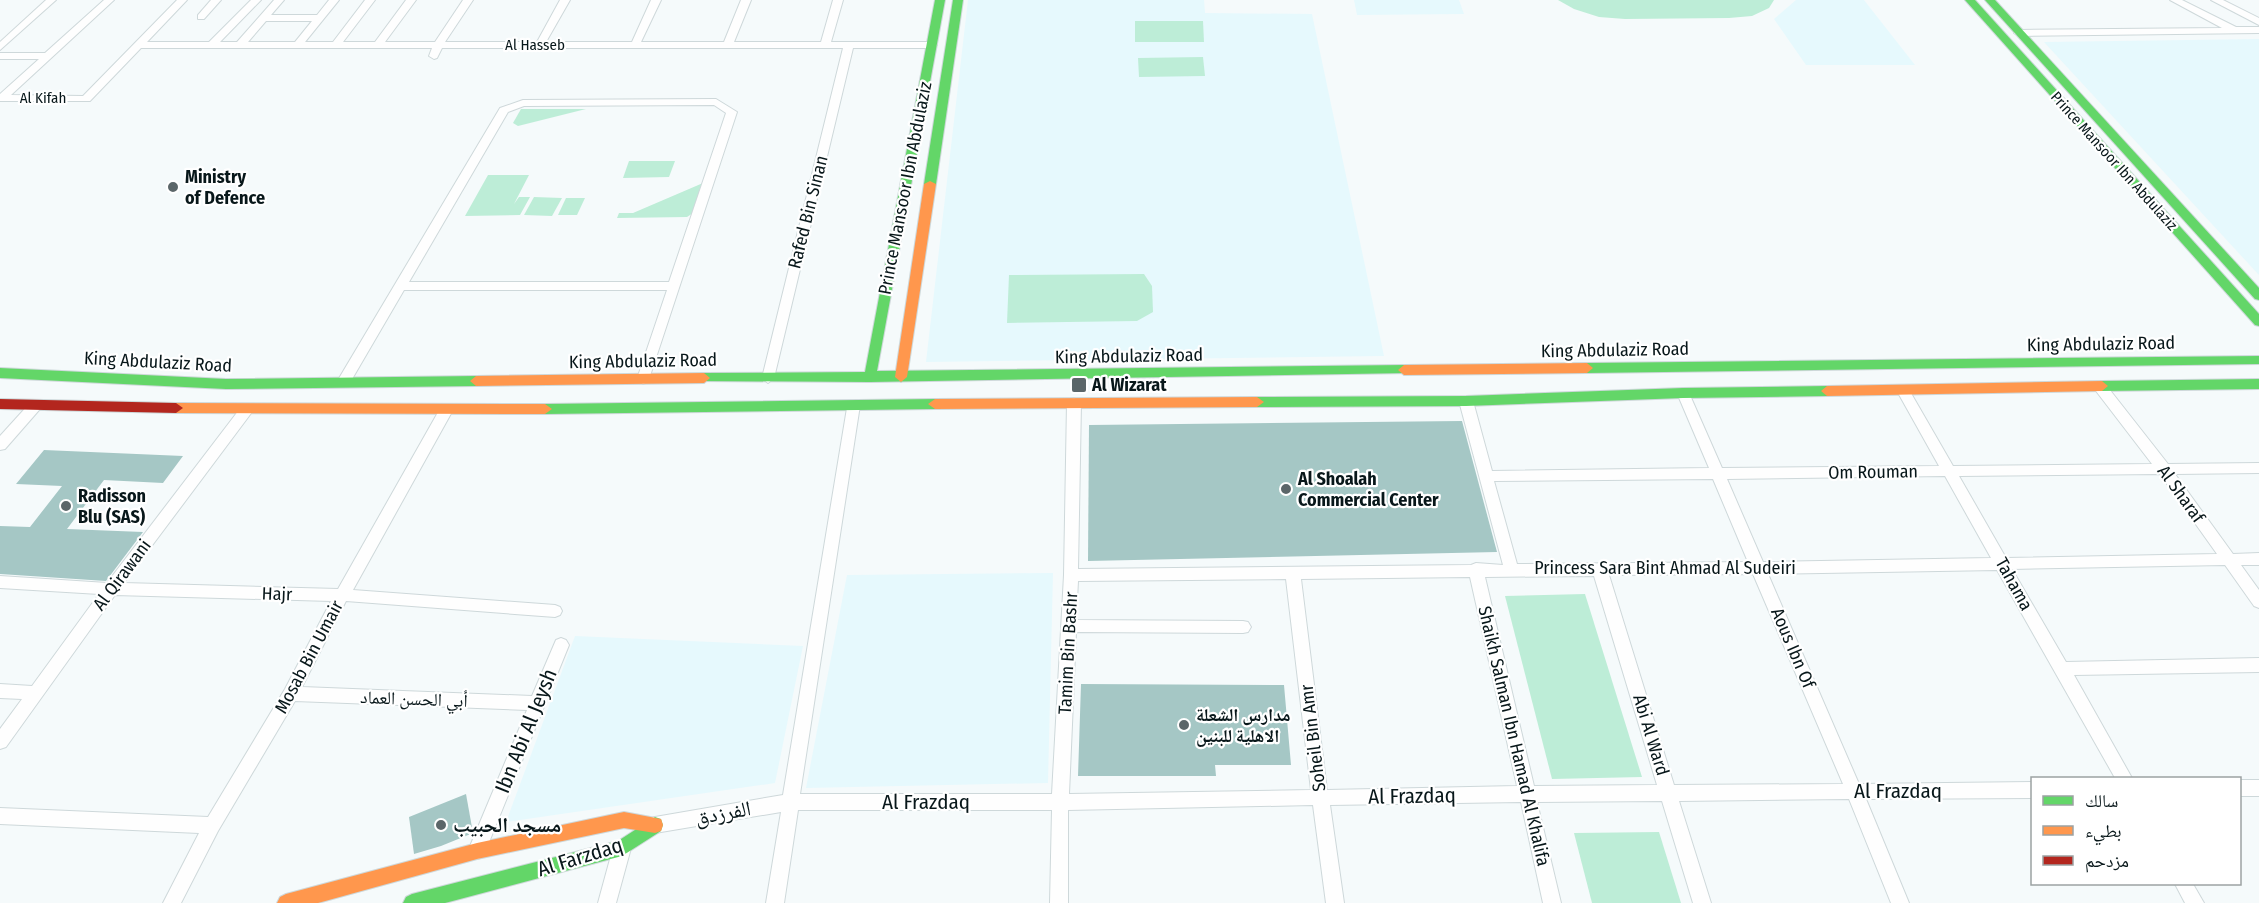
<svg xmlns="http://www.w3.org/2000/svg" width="2259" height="903" viewBox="0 0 2259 903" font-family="'Fira Sans Condensed','Noto Naskh Arabic',sans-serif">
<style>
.built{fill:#e6f9fd}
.green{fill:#bdedd7}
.building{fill:#a5c7c5}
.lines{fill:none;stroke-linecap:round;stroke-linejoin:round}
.street-casing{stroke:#ced8da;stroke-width:2}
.fast-casing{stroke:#ced8da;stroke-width:2}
.slow-casing{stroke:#ced8da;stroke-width:2}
.jam-casing{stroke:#ced8da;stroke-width:2}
.street{fill:#fefefe;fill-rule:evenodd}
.fast{fill:#63d668;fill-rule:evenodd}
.slow{fill:#ff974d;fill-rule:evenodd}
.jam{fill:#b3261e;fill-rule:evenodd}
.poi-dot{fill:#5b6669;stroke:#fff;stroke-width:2}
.labels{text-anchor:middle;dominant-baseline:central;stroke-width:4.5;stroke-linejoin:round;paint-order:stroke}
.far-street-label{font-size:15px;fill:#08171a;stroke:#fff}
.poi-label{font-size:18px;font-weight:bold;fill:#08171a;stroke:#fff;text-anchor:start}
.street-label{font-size:18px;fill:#08171a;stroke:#fff}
.near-street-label{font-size:21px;fill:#08171a;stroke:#fff}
.near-poi-label{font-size:21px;font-weight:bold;fill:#08171a;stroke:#fff;text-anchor:start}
</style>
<rect width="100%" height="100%" fill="#f5fafb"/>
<!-- built -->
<g class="built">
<polygon points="968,0 1204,0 1205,13 1312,14 1384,356 926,362"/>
<polygon points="1354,0 1459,0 1464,14 1357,15"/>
<polygon points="1796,0 1864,0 1915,65 1806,65 1774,19"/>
<polygon points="2259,39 2259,275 2044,42"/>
<polygon points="1053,573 1048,783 806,788 847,575"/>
<polygon points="575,636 803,646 775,783 506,822"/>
</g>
<!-- green -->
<g class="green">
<polygon points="1558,0 1774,0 1769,8 1752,16 1729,18 1625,19 1599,17 1574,9"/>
<polygon points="1135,21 1203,21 1204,42 1135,42"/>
<polygon points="1203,57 1205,76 1139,77 1138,58"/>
<polygon points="521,109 586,109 518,126 513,123"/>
<polygon points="629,161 675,161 669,177 623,178"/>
<polygon points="488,175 529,175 514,204 519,197 530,197 520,215 465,216"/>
<polygon points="703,183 693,213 687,217 617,218 619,213 633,213"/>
<polygon points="534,197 562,198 552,216 524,215"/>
<polygon points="566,198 585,198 577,215 558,215"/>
<polygon points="1144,274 1152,286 1153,312 1137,321 1007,323 1009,275"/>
<polygon points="1585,594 1642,777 1552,779 1505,596"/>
<polygon points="1659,832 1681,903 1592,903 1574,833"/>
</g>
<!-- building -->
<g class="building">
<polygon points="1462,421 1497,552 1088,561 1089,425"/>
<polygon points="44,450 183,456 163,483 104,480 67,529 143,532 106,581 0,574 0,526 30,527 62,486 16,484"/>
<polygon points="1081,684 1284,685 1291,765 1215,765 1216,776 1078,776"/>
<polygon points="466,794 473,833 441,846 414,854 409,817"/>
</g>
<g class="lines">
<!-- street casing -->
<g class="street-casing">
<g id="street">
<polygon points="46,0 56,0 0,50 0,42"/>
<path d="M 104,0 L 114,0 L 11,95 L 83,96 L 177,0 L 187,0 L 147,42 L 209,42 L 251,0 L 261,0 L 220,42 L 237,42 L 274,0 L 284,0 L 271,15 L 317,15 L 329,0 L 339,0 L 305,42 L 333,42 L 365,0 L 375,0 L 343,42 L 375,42 L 406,0 L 416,0 L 385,42 L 435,42 L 463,0 L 473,0 L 445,42 L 537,42 L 560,0 L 570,0 L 546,42 L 632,42 L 651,0 L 661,0 L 641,42 L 724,42 L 741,0 L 751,0 L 734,42 L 821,42 L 833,0 L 843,0 L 831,42 L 932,42 L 937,45 L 932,48 L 853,48 L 774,378 L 768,383 L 762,378 L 843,48 L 442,48 L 437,58 L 434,59 L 429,56 L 432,48 L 141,48 L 90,101 L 0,101 L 0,94 L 39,59 L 0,59 L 0,53 L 45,53 ZM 266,21 L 312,21 L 295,42 L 248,42 Z"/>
<polygon points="211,0 221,0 204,19 198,19 198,15"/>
<polygon points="2170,0 2182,0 2236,27 2259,27 2259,33 2019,36 2014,33 2019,30 2222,28"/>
<polygon points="2211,0 2223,0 2259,18 2259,25"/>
<path d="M 716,99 L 737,112 L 648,382 L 643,384 L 637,379 L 667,290 L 404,290 L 348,386 L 338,386 L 337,383 L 338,380 L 500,108 L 523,100 ZM 714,105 L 726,113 L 669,282 L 409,282 L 508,112 L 524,106 Z"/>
<path d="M 2101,383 L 2106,385 L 2168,464 L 2259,463 L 2259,473 L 2175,474 L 2233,554 L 2259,553 L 2259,565 L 2241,565 L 2259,590 L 2259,608 L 2254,606 L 2225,565 L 2012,569 L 2066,662 L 2259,658 L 2259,672 L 2074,675 L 2132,778 L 2115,778 L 1997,570 L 1768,574 L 1859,784 L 2032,782 L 2032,798 L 1866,799 L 1909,903 L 1891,903 L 1849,799 L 1679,801 L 1711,903 L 1693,903 L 1662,801 L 1537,802 L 1561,903 L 1543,903 L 1521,802 L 1330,805 L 1344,903 L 1326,903 L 1313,805 L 1068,810 L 1068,903 L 1050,903 L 1052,810 L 798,810 L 784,903 L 766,903 L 781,812 L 655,833 L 649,831 L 647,825 L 649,819 L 655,817 L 783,795 L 848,402 L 858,402 L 860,405 L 800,794 L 1052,794 L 1064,575 L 1067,403 L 1069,400 L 1074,398 L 1081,403 L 1078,569 L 1471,565 L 1476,563 L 1503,565 L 1459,401 L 1461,398 L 1471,398 L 1473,401 L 1492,471 L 1709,468 L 1677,393 L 1683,388 L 1689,393 L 1722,468 L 1939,466 L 1897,391 L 1903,386 L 1908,388 L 1953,466 L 2152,464 L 2096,391 L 2095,388 ZM 2160,474 L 2217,554 L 2006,558 L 1959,476 ZM 1945,476 L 1991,558 L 1763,562 L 1727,479 ZM 1713,479 L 1748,562 L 1517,564 L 1494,481 ZM 1753,574 L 1843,784 L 1674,785 L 1609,575 ZM 1594,576 L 1657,785 L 1534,786 L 1485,577 ZM 1470,577 L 1517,786 L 1327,790 L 1301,579 ZM 1286,579 L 1311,790 L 1069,794 L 1076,632 L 1243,633 L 1248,632 L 1251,627 L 1248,622 L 1243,621 L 1076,620 L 1078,581 Z"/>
<polygon points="35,401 40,403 42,406 40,409 5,449 0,450 0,436 30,403"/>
<polygon points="247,404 254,409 252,412 124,583 338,589 441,407 451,407 453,410 353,590 555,605 560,607 562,611 560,615 555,617 346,601 302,687 532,696 556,640 561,638 566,640 569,645 483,857 477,859 471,857 468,851 527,710 295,701 218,831 181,903 163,903 199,833 0,824 0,808 208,817 285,689 331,601 115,595 6,747 0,749 0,729 22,699 0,698 0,684 32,686 99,594 0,588 0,576 107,583 242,406"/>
<rect x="2240" y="780" width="19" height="16"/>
<polygon points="622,840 628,842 631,848 616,903 598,903 613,848 616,842"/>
<polygon points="2175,884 2193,884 2204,903 2185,903"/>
</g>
</g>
<!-- fast casing -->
<g class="fast-casing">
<g id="fast">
<polygon points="935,0 945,0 877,371 1404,365 1410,370 1409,373 870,382 699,381 698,378 699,375 704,373 865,372"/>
<polygon points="953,0 963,0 936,184 930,187 924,184"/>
<polygon points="1965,0 1975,0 2259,314 2259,326 2255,325"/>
<polygon points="1985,0 1995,0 2259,288 2259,300 2255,299"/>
<polygon points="2259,356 2259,364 1587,373 1581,368 1587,363"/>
<polygon points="0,368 226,379 476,376 482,381 476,386 226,389 0,378"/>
<polygon points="2259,379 2259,389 2102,391 2096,386 2102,381"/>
<polygon points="1827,386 1833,391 1827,396 1683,398 1466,406 1257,407 1250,402 1257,397 1466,396 1683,388"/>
<polygon points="935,399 942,404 935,409 545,414 538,409 545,404"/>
<polygon points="655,817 661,819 663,825 661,831 622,856 445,903 403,903 406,897 412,894 618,841"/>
</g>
</g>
<!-- slow casing -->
<g class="slow-casing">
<g id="slow">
<polygon points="930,181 936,184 907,377 901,382 895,377 924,184"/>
<polygon points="1587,363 1593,368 1587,373 1404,375 1398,370 1404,365"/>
<polygon points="704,373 710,378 704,383 476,386 470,381 476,376"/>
<polygon points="2102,381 2108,386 2102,391 1827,396 1821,391 1827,386"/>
<polygon points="1257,397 1264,402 1257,407 935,409 928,404 935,399"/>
<polygon points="176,403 545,404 552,409 545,414 176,413 169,408"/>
<polygon points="624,812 661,819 663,825 661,831 655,833 624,828 477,859 318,903 277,903 280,897 286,894 477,843"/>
</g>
</g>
<!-- jam casing -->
<g class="jam-casing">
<polygon id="jam" points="0,399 176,403 183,408 176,413 0,409"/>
</g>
<!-- street -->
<use href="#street" class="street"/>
<!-- fast -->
<use href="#fast" class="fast"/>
<!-- slow -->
<use href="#slow" class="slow"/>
<!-- jam -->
<use href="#jam" class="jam"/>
</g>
<!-- markers -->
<g class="poi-dot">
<circle cx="173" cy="187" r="6"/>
<rect x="1071" y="377" width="16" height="16" rx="3"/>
<circle cx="1286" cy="489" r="6"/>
<circle cx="66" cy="506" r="6"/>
<circle cx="1184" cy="725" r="6"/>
<circle cx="441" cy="825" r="6"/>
</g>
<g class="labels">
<!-- far-street labels -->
<g class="far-street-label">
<text x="535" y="45">Al Hasseb</text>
<text x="43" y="98">Al Kifah</text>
<text transform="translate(2114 161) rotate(48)">Prince Mansoor Ibn Abdulaziz</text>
</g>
<!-- poi labels -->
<g class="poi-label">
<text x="185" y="177">Ministry<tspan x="185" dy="21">of Defence</tspan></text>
<text x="1092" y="385">Al Wizarat</text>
<text x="1298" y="479">Al Shoalah<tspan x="1298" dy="21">Commercial Center</tspan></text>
<text x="78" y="496">Radisson<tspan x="78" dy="21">Blu (SAS)</tspan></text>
<text x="1196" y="715">مدارس الشعلة<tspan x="1196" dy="21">الاهلية للبنين</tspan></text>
</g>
<!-- street labels -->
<g class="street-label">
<text transform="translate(905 188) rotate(-79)">Prince Mansoor Ibn Abdulaziz</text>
<text transform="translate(808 212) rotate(-76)">Rafed Bin Sinan</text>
<text transform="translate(2101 344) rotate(-1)">King Abdulaziz Road</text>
<text transform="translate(1615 350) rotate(-1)">King Abdulaziz Road</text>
<text transform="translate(1129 356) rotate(-1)">King Abdulaziz Road</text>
<text transform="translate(643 361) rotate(-1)">King Abdulaziz Road</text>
<text transform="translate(158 362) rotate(3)">King Abdulaziz Road</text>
<text transform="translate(1873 472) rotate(-1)">Om Rouman</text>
<text transform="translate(2181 494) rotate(54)">Al Sharaf</text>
<text x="1665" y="568">Princess Sara Bint Ahmad Al Sudeiri</text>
<text transform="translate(122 575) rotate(-53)">Al Qirawani</text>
<text transform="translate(2014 584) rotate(61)">Tahama</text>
<text transform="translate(277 594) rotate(2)">Hajr</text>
<text transform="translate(1793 648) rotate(67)">Aous Ibn Of</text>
<text transform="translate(1068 653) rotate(-87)">Tamim Bin Bashr</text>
<text transform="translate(309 657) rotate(-62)">Mosab Bin Umair</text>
<text transform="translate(414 699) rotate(2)">أبي الحسن العماد</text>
<text transform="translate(1651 735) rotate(73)">Abi Al Ward</text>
<text transform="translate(1514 736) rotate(77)">Shaikh Salman Ibn Hamad Al Khalifa</text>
<text transform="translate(1313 738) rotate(-97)">Soheil Bin Amr</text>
</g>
<!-- near-street labels -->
<g class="near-street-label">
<text transform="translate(526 731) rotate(-68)">Ibn Abi Al Jeysh</text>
<text x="1898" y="791">Al Frazdaq</text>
<text transform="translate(1412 796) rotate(-1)">Al Frazdaq</text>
<text x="926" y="802">Al Frazdaq</text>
<text transform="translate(723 813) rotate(-10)">الفرزدق</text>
<text transform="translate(580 857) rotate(-17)">Al Farzdaq</text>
</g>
<!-- near-poi labels -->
<g class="near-poi-label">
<text x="453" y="825">مسجد الحبيب</text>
</g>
</g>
<!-- legend -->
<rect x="2031" y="777" width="210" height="108" fill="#ffffff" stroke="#9ca2a3" stroke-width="1.5"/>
<rect x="2043" y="796" width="30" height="9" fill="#63d668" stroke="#9ca2a3" stroke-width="1.5"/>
<text x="2085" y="807" font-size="18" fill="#08171a">سالك</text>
<rect x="2043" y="826" width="30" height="9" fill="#ff974d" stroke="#9ca2a3" stroke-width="1.5"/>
<text x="2085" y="837" font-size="18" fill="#08171a">بطيء</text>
<rect x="2043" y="856" width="30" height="9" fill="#b3261e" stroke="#9ca2a3" stroke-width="1.5"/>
<text x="2085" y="867" font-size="18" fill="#08171a">مزدحم</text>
</svg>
